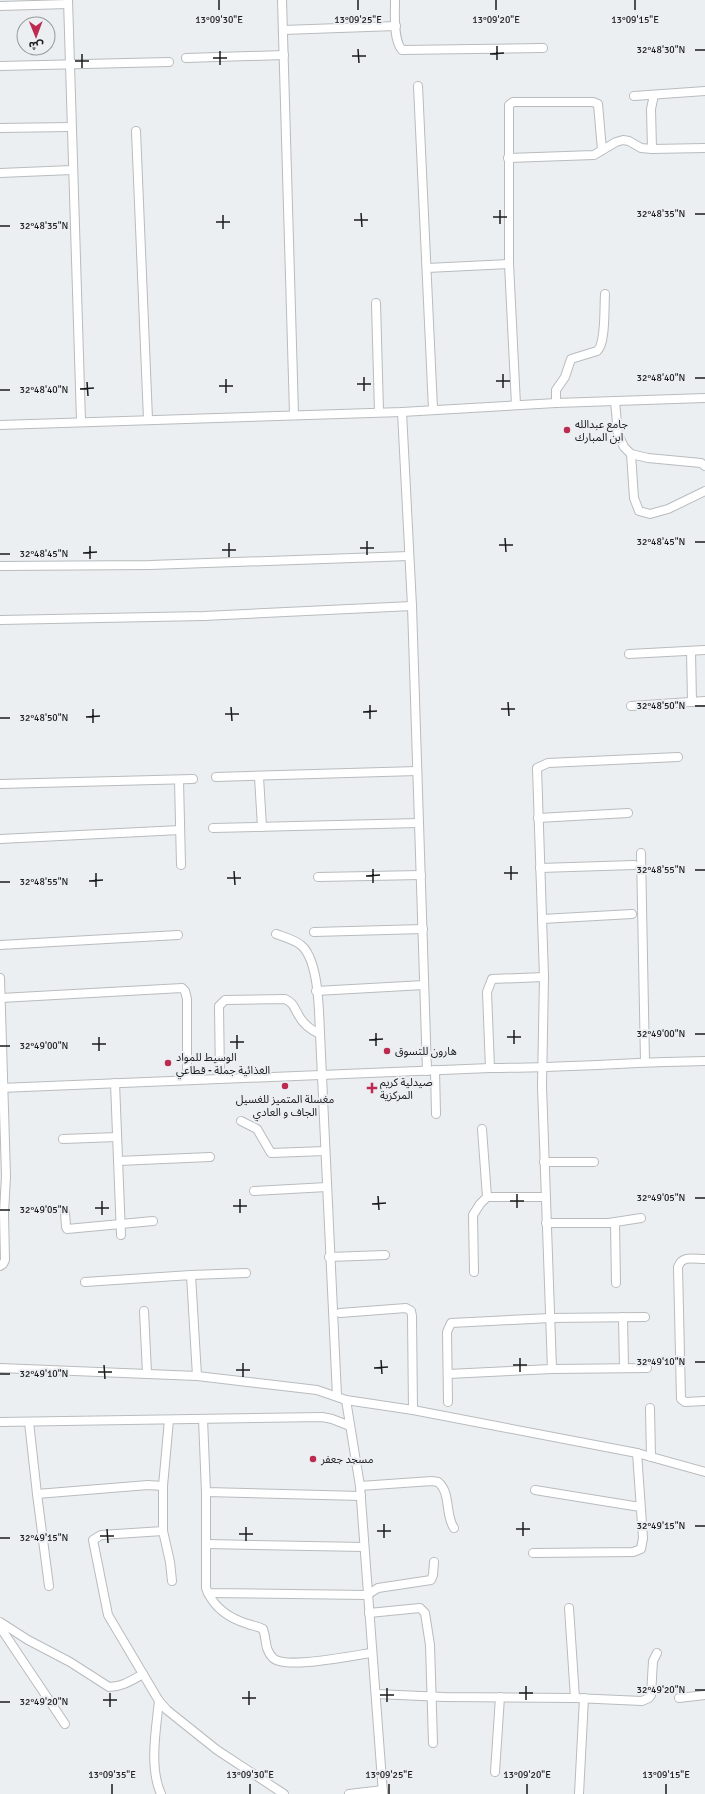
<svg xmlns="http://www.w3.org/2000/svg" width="705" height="1794" viewBox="0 0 705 1794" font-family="Signika,'Noto Sans Arabic',sans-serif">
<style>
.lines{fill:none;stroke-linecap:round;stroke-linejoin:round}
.minor-casing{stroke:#b8bcbe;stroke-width:10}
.minor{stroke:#fff;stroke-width:8}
.ticks{fill:none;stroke:#1a1c1c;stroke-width:1.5}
.poi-dot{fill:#bc2b4f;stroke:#eceff2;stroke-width:1.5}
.labels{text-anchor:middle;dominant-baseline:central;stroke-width:4;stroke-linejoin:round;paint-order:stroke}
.poi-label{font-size:11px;fill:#1a1c1c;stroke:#eceff2;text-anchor:start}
.ticks-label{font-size:10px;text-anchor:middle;fill:#1a1c1c;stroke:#eceff2;stroke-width:4;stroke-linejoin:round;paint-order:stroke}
</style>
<rect width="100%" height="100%" fill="#eceff2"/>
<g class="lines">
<!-- minor casing -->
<g class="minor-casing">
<g id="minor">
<polyline points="68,0 81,421"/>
<polyline points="282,0 294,414"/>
<path d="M 395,0 C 395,13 393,40 402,50 L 543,48"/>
<polyline points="0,6 68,4"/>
<polyline points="283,30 396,26"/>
<polyline points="186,58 284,55"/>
<polyline points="0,66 169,62"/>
<polyline points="418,86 433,409"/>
<polyline points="634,96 705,91"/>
<polyline points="0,128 71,127"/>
<polyline points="136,131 148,419"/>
<polyline points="652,149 651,109 654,95"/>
<polyline points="508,158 594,155 616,142 623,140 629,141 641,148 652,149 705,148"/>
<polyline points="0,173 72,170"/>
<polyline points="427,268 509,264"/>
<polyline points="376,303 379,412"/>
<polyline points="615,401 618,434 624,447 631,454 648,458 701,463 705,466"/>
<path d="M 556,403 L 556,390 L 565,377 L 571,359 L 597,351 C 606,344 604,307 605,294"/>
<polyline points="516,405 509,264 509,105 513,102 593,102 598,104 602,150"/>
<polyline points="402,412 412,606 427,1071"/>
<polyline points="0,425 402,412 556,403 705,398"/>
<polyline points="631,454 634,498 639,511 650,514 668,509 705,491"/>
<polyline points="0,566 150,565 409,556"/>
<polyline points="0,620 204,616 412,606"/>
<polyline points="691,651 692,702"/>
<polyline points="629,654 705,650"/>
<polyline points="631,706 705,701"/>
<polyline points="216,777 417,771"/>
<polyline points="259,777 262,827"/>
<polyline points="179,780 181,865"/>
<polyline points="0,784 193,779"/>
<polyline points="538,818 628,813"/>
<polyline points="213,828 419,823"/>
<polyline points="0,839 180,830"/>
<polyline points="641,853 645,1062"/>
<polyline points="540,868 634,865"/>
<polyline points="318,877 421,875"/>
<polyline points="542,919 632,914"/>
<polyline points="314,932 423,929"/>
<path d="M 276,934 C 284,937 297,940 303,947 C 319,964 319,1012 320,1034 L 337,1396"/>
<polyline points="0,945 178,935"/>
<polyline points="0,978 6,1176 4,1213 5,1260 3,1264 0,1266"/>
<polyline points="316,991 424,985"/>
<polyline points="1,998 182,988 185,991 187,999 187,1080"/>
<polyline points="490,1068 487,992 492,979 544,977"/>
<polyline points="435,1070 436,1114"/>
<path d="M 220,1079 L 219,1006 L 225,1000 L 285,999 C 294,1003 294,1008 299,1016 C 304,1025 311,1030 320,1034"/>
<polyline points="115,1083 121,1235"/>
<path d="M 0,1088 L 490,1068 C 562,1068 633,1062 705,1061"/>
<polyline points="241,1121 257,1129 271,1153 325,1151"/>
<polyline points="482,1129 487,1197"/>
<polyline points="63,1139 117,1137"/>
<polyline points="118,1161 210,1157"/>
<polyline points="544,1162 594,1162"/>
<polyline points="254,1191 327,1187"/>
<polyline points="65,1212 66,1227 67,1229 153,1221"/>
<polyline points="615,1222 616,1283"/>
<polyline points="546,1223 609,1223 641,1218"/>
<polyline points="329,1257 385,1255"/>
<path d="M 705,1259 C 694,1259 682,1255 678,1267 L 681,1399 L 685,1402 L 705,1401"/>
<polyline points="474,1272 473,1215 480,1204 487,1197 545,1197"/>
<polyline points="191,1275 246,1273"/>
<polyline points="85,1282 191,1275 197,1376"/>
<polyline points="144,1311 147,1373"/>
<polyline points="340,1313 406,1308 411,1311 412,1316 413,1410"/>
<polyline points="623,1317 624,1368"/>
<polyline points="0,1368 197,1376 317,1390 346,1400 360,1486 383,1794"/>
<polyline points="552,1369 542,1086 544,977 537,768 548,763 678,757"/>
<polyline points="448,1374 552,1369 647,1368"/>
<polyline points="346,1400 413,1410 637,1453 705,1472"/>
<polyline points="448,1402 447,1332 451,1323 550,1318 645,1317"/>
<polyline points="650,1408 651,1457"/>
<polyline points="203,1419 206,1492 361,1496"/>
<polyline points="0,1422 322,1417 332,1419 350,1426"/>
<polyline points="29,1422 37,1494 148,1485 163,1486 169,1420"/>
<polyline points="163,1486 163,1531 101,1535 93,1540 108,1615 159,1701 167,1710 217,1750 284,1794"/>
<path d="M 360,1486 L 432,1481 L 438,1482 C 451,1492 445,1516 454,1528"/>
<polyline points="535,1490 640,1507"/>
<polyline points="206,1492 206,1588 208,1593 367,1595 378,1588 431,1580 433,1575 434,1562"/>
<polyline points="37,1494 49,1586"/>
<polyline points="163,1531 170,1562 172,1581"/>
<polyline points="207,1544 364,1547"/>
<polyline points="533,1553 633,1552 641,1549 643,1538 637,1453"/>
<path d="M 208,1593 C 216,1609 231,1619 248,1624 C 253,1626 258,1626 263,1629 C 267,1640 264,1649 273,1658 C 285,1670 354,1655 372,1653"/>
<polyline points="569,1608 575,1698"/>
<polyline points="369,1613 420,1608 425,1613 430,1645 433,1743"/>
<path d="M 0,1622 L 28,1640 L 70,1662 L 109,1687 C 122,1687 132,1680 143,1674"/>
<polyline points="0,1627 65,1724"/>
<polyline points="376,1694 444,1697 575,1698 642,1701 649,1698 651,1695 653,1661 657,1653"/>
<polyline points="679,1698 705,1695"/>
<path d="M 159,1701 C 156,1729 149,1768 161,1794"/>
<polyline points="495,1772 500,1697"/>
<polyline points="349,1794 383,1790"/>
<polyline points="579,1794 584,1698"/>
</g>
</g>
<!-- minor -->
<use href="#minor" class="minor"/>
</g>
<!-- ticks -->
<path class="ticks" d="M 219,0 L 219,10M 358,0 L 358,10M 496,0 L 496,10M 635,0 L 635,10M 497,46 L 497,60M 358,49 L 359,63M 695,50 L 705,50M 220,51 L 220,65M 82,54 L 82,68M 490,54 L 504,53M 352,56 L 366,56M 213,58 L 227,58M 75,61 L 89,61M 500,210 L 500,224M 361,213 L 362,227M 695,214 L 705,214M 223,215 L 223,229M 493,217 L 507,217M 354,220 L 368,220M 216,222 L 230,222M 0,226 L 10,226M 503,374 L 503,388M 364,377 L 364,391M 695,378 L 705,378M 226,379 L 226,393M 496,381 L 510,381M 87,382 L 88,396M 357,384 L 371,384M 219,386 L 233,386M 80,389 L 94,388M 0,390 L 10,390M 505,538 L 506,552M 367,541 L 367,555M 695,542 L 705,542M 229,543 L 229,557M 499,545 L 513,545M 90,546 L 90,559M 360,548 L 374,548M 222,550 L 236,550M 83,553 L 97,552M 0,554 L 10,554M 508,702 L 509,716M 370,705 L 370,719M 695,706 L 705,706M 231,707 L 232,721M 93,709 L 93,723M 501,709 L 515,709M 363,712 L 377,711M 225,714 L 239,714M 86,717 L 100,716M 0,718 L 10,718M 511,866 L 511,880M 373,869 L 373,883M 695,870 L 705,870M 234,871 L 235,885M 96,873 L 96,887M 504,873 L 518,873M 366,876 L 380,875M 227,878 L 241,878M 89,881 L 103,880M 0,882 L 10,882M 514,1030 L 514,1044M 376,1033 L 376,1046M 695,1034 L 705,1034M 237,1035 L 237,1049M 99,1037 L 99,1051M 507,1037 L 521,1037M 369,1040 L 383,1039M 230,1042 L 244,1042M 92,1044 L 106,1044M 0,1046 L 10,1046M 517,1194 L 517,1208M 378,1196 L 379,1210M 695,1198 L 705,1198M 240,1199 L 240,1213M 102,1201 L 102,1215M 510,1201 L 524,1201M 372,1204 L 386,1203M 233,1206 L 247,1206M 95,1208 L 109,1208M 0,1210 L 10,1210M 520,1358 L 520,1372M 381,1360 L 382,1374M 695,1362 L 705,1362M 243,1363 L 243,1377M 104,1365 L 105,1379M 513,1365 L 527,1365M 374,1368 L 388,1367M 236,1370 L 250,1370M 98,1372 L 112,1372M 0,1374 L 10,1374M 523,1522 L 523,1536M 384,1524 L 384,1538M 695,1526 L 705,1526M 246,1527 L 246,1541M 107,1529 L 108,1543M 516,1529 L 530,1529M 377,1531 L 391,1531M 239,1534 L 253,1534M 100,1536 L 114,1536M 0,1538 L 10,1538M 526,1686 L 526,1700M 387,1688 L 387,1702M 695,1690 L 705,1690M 249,1691 L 249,1705M 110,1693 L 110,1707M 519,1693 L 533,1693M 380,1695 L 394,1695M 242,1698 L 256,1698M 103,1700 L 117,1700M 0,1702 L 10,1702M 112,1784 L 112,1794M 250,1784 L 250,1794M 389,1784 L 389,1794M 527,1784 L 527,1794M 666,1784 L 666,1794"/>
<!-- markers -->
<g class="poi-dot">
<circle cx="567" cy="430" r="4"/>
<circle cx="387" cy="1051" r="4"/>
<circle cx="168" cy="1063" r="4"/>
<circle cx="285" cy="1086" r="4"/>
<path d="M370 1082h4v4h4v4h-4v4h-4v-4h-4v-4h4z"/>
<circle cx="313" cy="1459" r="4"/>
</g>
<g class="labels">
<!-- poi labels -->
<g class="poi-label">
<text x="575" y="424">جامع عبدالله<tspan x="575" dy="13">ابن المبارك</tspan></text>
<text x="395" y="1051">هارون للتسوق</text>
<text x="176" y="1057">الوسيط للمواد<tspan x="176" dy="13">الغذائية جملة - قطاعي</tspan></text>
<text x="380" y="1082">صيدلية كريم<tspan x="380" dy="13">المركزية</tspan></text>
<text x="285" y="1099" text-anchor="middle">مغسلة المتميز للغسيل<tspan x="285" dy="13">الجاف و العادي</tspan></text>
<text x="321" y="1459">مسجد جعفر</text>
</g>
</g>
<g class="ticks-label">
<text x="219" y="23">13°09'30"E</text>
<text x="358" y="23">13°09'25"E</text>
<text x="496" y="23">13°09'20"E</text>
<text x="635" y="23">13°09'15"E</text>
<text x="661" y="53">32°48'30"N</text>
<text x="661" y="217">32°48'35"N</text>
<text x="44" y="229">32°48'35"N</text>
<text x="661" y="381">32°48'40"N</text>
<text x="44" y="393">32°48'40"N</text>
<text x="661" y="545">32°48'45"N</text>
<text x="44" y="557">32°48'45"N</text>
<text x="661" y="709">32°48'50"N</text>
<text x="44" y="721">32°48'50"N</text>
<text x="661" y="873">32°48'55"N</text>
<text x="44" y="885">32°48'55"N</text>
<text x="661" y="1037">32°49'00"N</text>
<text x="44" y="1049">32°49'00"N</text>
<text x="661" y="1201">32°49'05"N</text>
<text x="44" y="1213">32°49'05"N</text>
<text x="661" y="1365">32°49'10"N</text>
<text x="44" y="1377">32°49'10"N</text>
<text x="661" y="1529">32°49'15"N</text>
<text x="44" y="1541">32°49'15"N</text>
<text x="661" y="1693">32°49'20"N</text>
<text x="44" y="1705">32°49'20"N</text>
<text x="112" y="1778">13°09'35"E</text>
<text x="250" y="1778">13°09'30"E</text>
<text x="389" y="1778">13°09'25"E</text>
<text x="527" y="1778">13°09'20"E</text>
<text x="666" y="1778">13°09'15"E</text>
</g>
<!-- north arrow -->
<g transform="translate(36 36) rotate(179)"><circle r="19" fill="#eceff2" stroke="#989b9c"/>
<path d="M0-3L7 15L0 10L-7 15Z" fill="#bc2b4f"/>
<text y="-6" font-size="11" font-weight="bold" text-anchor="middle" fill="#1a1c1c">ش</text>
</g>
</svg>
